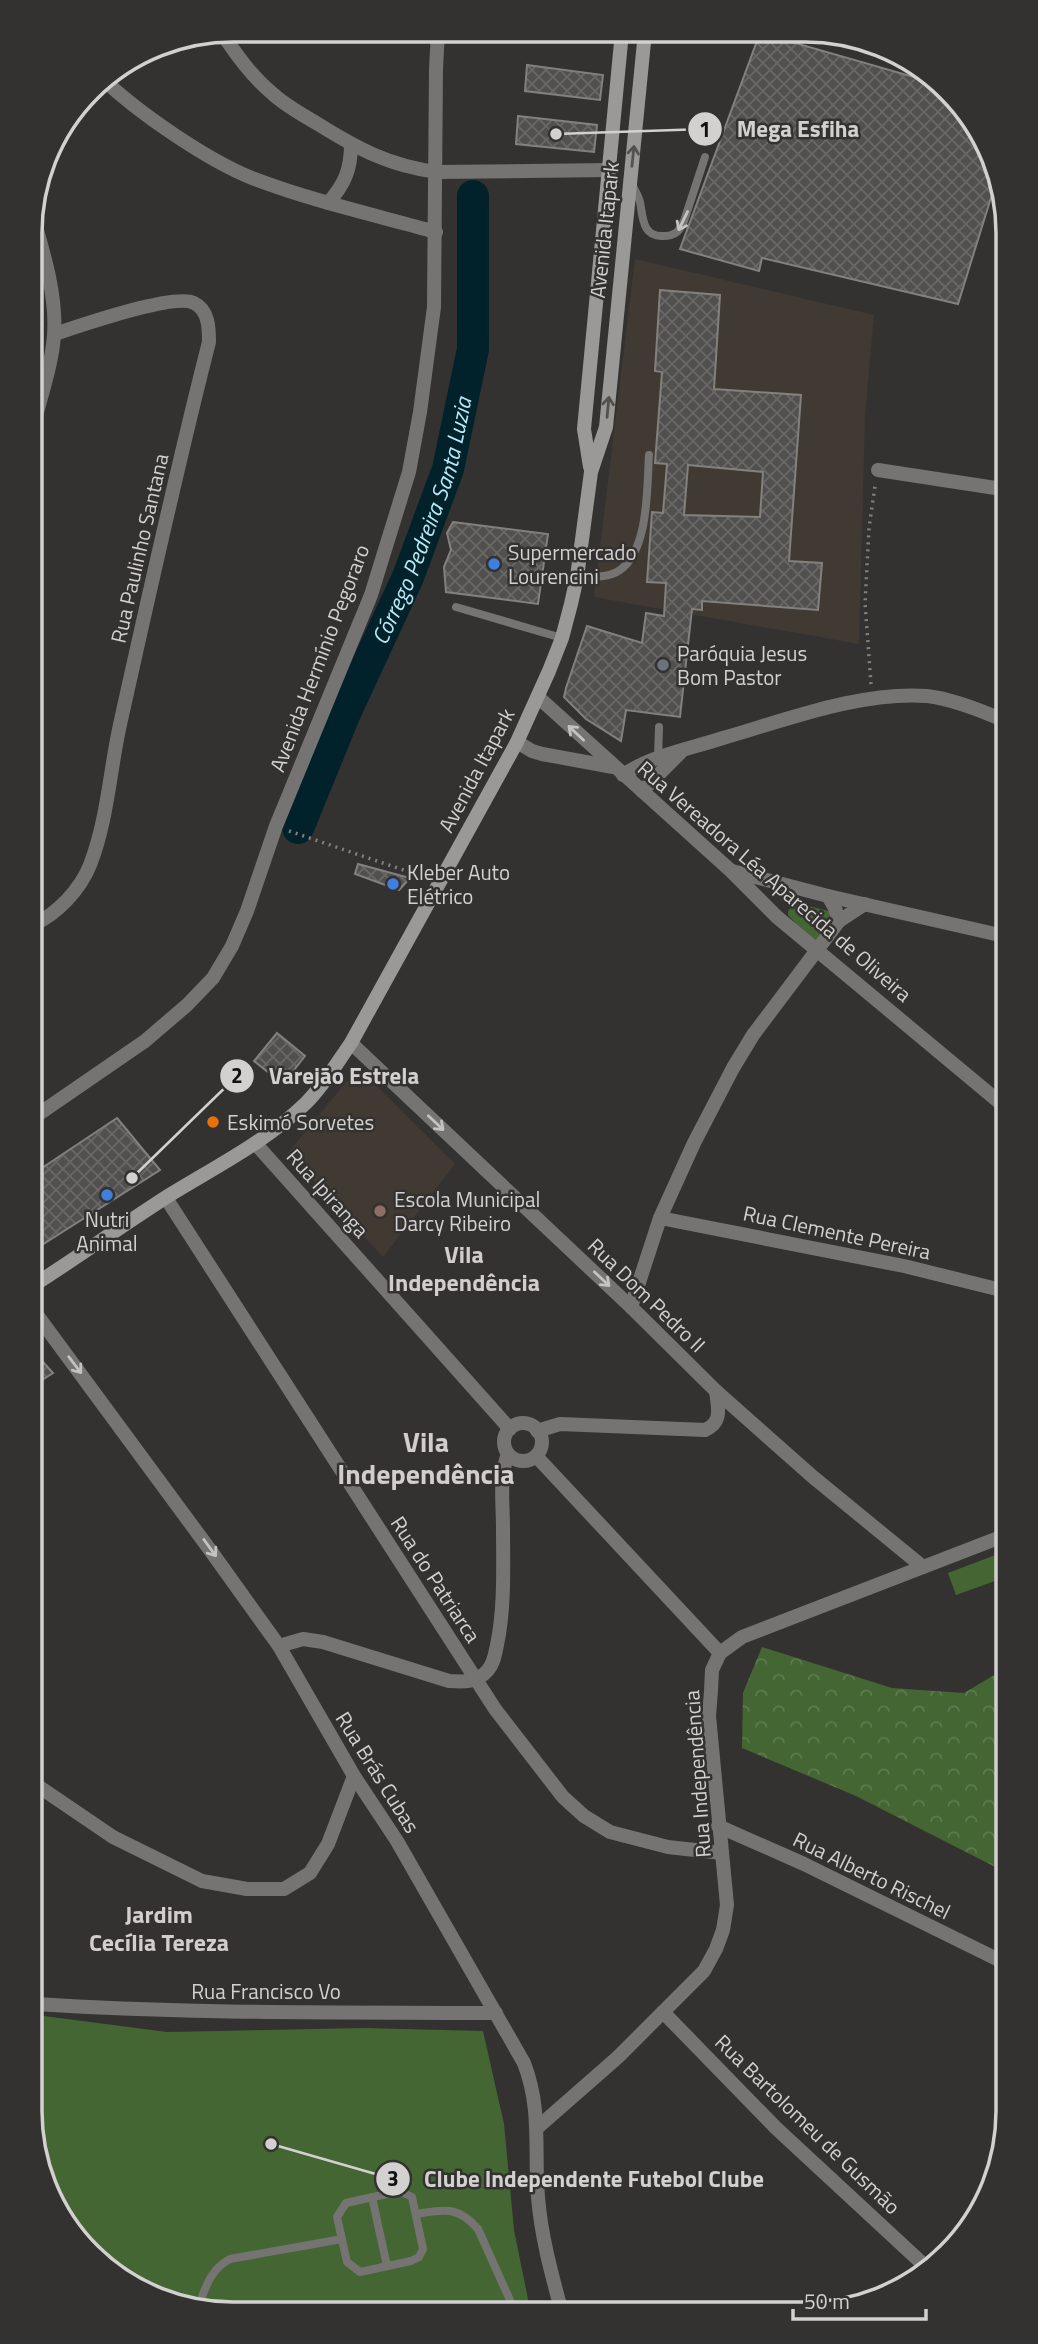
<svg xmlns="http://www.w3.org/2000/svg" width="1038" height="2344" viewBox="0 0 1038 2344" font-family="'Titillium Web',sans-serif">
<style>
.built{fill:#403a33}
.forest{fill:url(#forest-crowns)}
.pitch{fill:#446632}
.lines{fill:none;stroke-linecap:round;stroke-linejoin:round}
.river{stroke:#01222a;stroke-width:32}
.building{fill:url(#building-cross-hatch);stroke:#83817e;stroke-width:2;fill-rule:evenodd}
.path{stroke:#81807e;stroke-width:3.5;stroke-dasharray:2 5;stroke-linecap:butt}
.service{stroke:#757473;stroke-width:8}
.minor{stroke:#757473;stroke-width:14}
.tertiary{stroke:#757473;stroke-width:14}
.secondary{stroke:#9a9997;stroke-width:14}
.oneway{stroke:#53514f}
.oneway2{stroke:#c4c3c1}
.shop-dot{fill:#3f7fe0;stroke:#343230;stroke-width:2.5}
.worship-dot{fill:#6b7280;stroke:#343230;stroke-width:2.5}
.food-dot{fill:#e8710a;stroke:#343230;stroke-width:2.5}
.education-dot{fill:#8d6e63;stroke:#343230;stroke-width:2.5}
.labels{text-anchor:middle;dominant-baseline:central;stroke-width:5;stroke-linejoin:round;paint-order:stroke}
.street-label{font-size:21px;fill:#d2d1cf;stroke:#343230}
.poi-label{font-size:21px;fill:#d2d1cf;stroke:#343230;text-anchor:start}
.water-label{font-size:23px;font-style:italic;fill:#b9e9f6;stroke:#343230}
.quarter-label{font-size:24px;font-weight:bold;fill:#d1cecc;stroke:#343230}
.district-label{font-size:28px;font-weight:bold;fill:#d1cecc;stroke:#343230}
.rim{fill:none;stroke:#d2d1cf;stroke-width:3.5}
.leader{fill:none;stroke:#d2d1cf;stroke-width:2.5}
.callout-dot{fill:#d2d1cf;stroke:#343230;stroke-width:2.5}
.mark-label{font-size:21px;text-anchor:middle;font-weight:bold;fill:#111}
.callout-label{font-size:23px;text-anchor:middle;font-weight:bold;fill:#d2d1cf;stroke:#343230;stroke-width:5;stroke-linejoin:round;paint-order:stroke}
</style>
<defs>
<pattern id="forest-crowns" width="20" height="18" patternUnits="userSpaceOnUse" patternTransform="scale(1.75)"><rect width="20" height="18" fill="#446632"/><path d="M2 6a3 3 0 1 1 6 0M12 15a3 3 0 1 1 6 0" fill="none" stroke="#5e7b4f"/></pattern>
<pattern id="building-cross-hatch" width="8" height="8" patternUnits="userSpaceOnUse" patternTransform="scale(1.75)"><rect width="8" height="8" fill="#52504e"/><path d="M0 0l8 8M0 8l8-8" fill="none" stroke="#6a6866"/></pattern>
</defs>
<rect width="100%" height="100%" fill="#343230"/>
<!-- built -->
<g class="built">
<polygon points="635,259 874,315 865,415 859,644 594,597"/>
<polygon points="364,1078 376,1085 455,1164 383,1257 288,1153 347,1081"/>
</g>
<!-- forest -->
<g class="forest">
<polygon points="795,903 833,912 835,917 816,941 810,939 788,915 788,911"/>
<polygon points="762,1647 892,1688 964,1693 1006,1668 1007,1873 856,1796 742,1748 743,1693"/>
</g>
<!-- pitch -->
<g class="pitch">
<polygon points="1006,1551 1006,1577 956,1595 948,1573"/>
<polygon points="36,2015 167,2032 363,2028 483,2031 504,2124 514,2230 530,2309 194,2310 99,2264 37,2164"/>
</g>
<g class="lines">
<!-- river -->
<path class="river" id="s1" d="M 298,828 L 345,713 L 408,577 L 448,469 L 473,349 L 473,196"/>
</g>
<!-- building -->
<g class="building">
<polygon points="760,33 942,85 998,175 958,304 762,258 759,271 680,249"/>
<polygon points="527,65 603,75 600,100 525,91"/>
<polygon points="518,116 597,125 594,152 516,144"/>
<path d="M 660,290 L 720,295 L 714,389 L 801,395 L 789,561 L 822,563 L 818,610 L 702,601 L 702,610 L 692,609 L 680,717 L 626,710 L 621,741 L 586,719 L 564,697 L 566,688 L 587,626 L 642,643 L 646,613 L 664,616 L 666,583 L 647,582 L 652,512 L 663,513 L 667,464 L 655,463 L 662,372 L 655,371 ZM 688,465 L 763,472 L 760,517 L 684,515 Z"/>
<polygon points="453,522 548,534 538,604 446,592 444,567 451,550 447,533"/>
<polygon points="358,864 410,878 399,890 355,874"/>
<polygon points="277,1033 305,1056 283,1084 254,1061"/>
<polygon points="117,1118 160,1170 34,1250 33,1174"/>
<polygon points="34,1352 53,1373 34,1385"/>
</g>
<g class="lines">
<!-- path -->
<g class="path">
<polyline points="871,684 865,603 869,528 875,486"/>
<polyline points="289,831 424,877"/>
<polyline points="997,1276 997,1246 1005,1205"/>
</g>
<!-- service -->
<g class="service">
<path d="M 633,186 C 635,191 639,197 640,202 C 643,217 642,237 663,236 C 675,236 679,232 684,221 L 705,157"/>
<path d="M 577,577 C 591,577 609,578 620,570 C 649,550 647,486 649,455"/>
<polyline points="456,607 562,638"/>
<polyline points="658,757 659,727"/>
<polygon points="400,2191 412,2197 423,2249 419,2257 411,2261 360,2272 347,2262 337,2217 346,2203"/>
<polyline points="372,2197 387,2266"/>
<path d="M 416,2214 C 444,2210 457,2205 478,2229 L 514,2309"/>
<path d="M 197,2310 C 205,2290 209,2270 230,2259 L 342,2239"/>
</g>
<!-- minor -->
<g class="minor">
<path d="M 221,32 C 236,54 252,77 273,94 C 286,106 303,115 318,124 C 358,149 390,166 437,172 L 610,170"/>
<path d="M 102,78 C 137,112 207,160 252,178 C 312,201 375,215 436,232"/>
<path d="M 328,203 C 345,184 351,169 351,144"/>
<path d="M 31,436 C 38,404 52,367 54,335 C 57,295 43,251 32,213"/>
<polyline points="878,470 1002,489"/>
<path d="M 623,775 C 653,755 689,749 723,738 C 786,720 861,691 927,696 C 952,699 980,710 1003,720"/>
<polyline points="642,791 681,752"/>
<polyline points="828,896 1004,936"/>
<polyline points="839,921 865,904"/>
<path d="M 33,925 C 57,914 80,890 90,865 C 108,819 110,767 121,720 C 149,594 177,467 209,342 C 209,329 209,310 194,303 C 174,293 79,326 55,334"/>
<polyline points="351,1043 631,1307 716,1391 813,1477 923,1567"/>
<polyline points="33,1118 145,1041 187,1005 213,978 232,946 247,911 276,826 371,595 409,472 420,412 434,307 436,69 438,31"/>
<polyline points="255,1143 510,1429"/>
<polyline points="166,1198 495,1709 563,1797 584,1816 610,1832 668,1847 722,1853"/>
<polyline points="660,1218 904,1266 1005,1291"/>
<polyline points="631,1307 660,1218 694,1143 733,1068 753,1035 817,950"/>
<circle cx="523" cy="1442" r="19"/>
<path d="M 537,1431 L 560,1424 L 705,1430 C 723,1422 718,1408 716,1391"/>
<polyline points="536,1456 720,1653"/>
<path d="M 279,1646 L 303,1639 L 323,1642 L 449,1681 C 464,1682 477,1683 488,1670 C 494,1663 495,1654 497,1645 C 505,1607 503,1566 503,1528 C 503,1503 499,1477 508,1454"/>
<polyline points="35,1784 113,1837 202,1881 247,1889 284,1889 310,1873 328,1844 354,1776"/>
<polyline points="718,1826 804,1864 1007,1964"/>
<path d="M 36,2004 C 189,2014 342,2012 496,2013"/>
<polyline points="663,2012 776,2128 925,2266"/>
<polyline points="537,2128 618,2057 704,1971 716,1949 723,1930 727,1905 709,1716 711,1691 712,1670 720,1653 742,1637 1006,1535"/>
</g>
<!-- tertiary -->
<g class="tertiary">
<polyline points="538,697 730,870 777,917 1004,1106"/>
<polyline points="517,742 532,751 542,754 613,767"/>
<polyline points="732,871 828,896 835,908 839,921 817,950"/>
<path d="M 34,1311 L 213,1554 L 279,1646 L 354,1776 L 397,1841 L 524,2063 C 542,2110 534,2149 538,2197 C 541,2235 551,2272 561,2309"/>
</g>
<!-- secondary -->
<g class="secondary">
<polyline points="590,467 584,429 622,32"/>
<path d="M 34,1285 C 79,1256 123,1225 168,1196 C 215,1167 267,1141 306,1103 C 324,1085 337,1063 351,1043 L 517,742 L 549,671 L 562,638 L 571,604 L 577,577 L 591,472 L 606,427 L 645,32"/>
</g>
</g>
<!-- one-way arrows -->
<defs><path id="oneway-shaft" d="M-6 0H5M1.5-3L5.5 0L1.5 3" fill="none" stroke-width="1.6" stroke-linecap="round" stroke-linejoin="round" transform="scale(1.75)"/></defs>
<g class="oneway">
<use href="#oneway-shaft" transform="translate(633 156) rotate(-84)"/>
<use href="#oneway-shaft" transform="translate(608 407) rotate(-85)"/>
</g>
<g class="oneway2">
<use href="#oneway-shaft" transform="translate(683 221) rotate(116)"/>
<use href="#oneway-shaft" transform="translate(576 733) rotate(-137)"/>
<use href="#oneway-shaft" transform="translate(436 1123) rotate(43)"/>
<use href="#oneway-shaft" transform="translate(602 1279) rotate(43)"/>
<use href="#oneway-shaft" transform="translate(75 1365) rotate(53)"/>
<use href="#oneway-shaft" transform="translate(210 1548) rotate(54)"/>
</g>
<!-- markers -->
<g class="shop-dot">
<circle cx="494" cy="564" r="7"/>
<circle cx="393" cy="884" r="7"/>
<circle cx="107" cy="1195" r="7"/>
</g>
<circle class="worship-dot" cx="663" cy="665" r="7"/>
<circle class="food-dot" cx="213" cy="1122" r="7"/>
<circle class="education-dot" cx="380" cy="1211" r="7"/>
<g class="labels">
<!-- street labels -->
<g class="street-label">
<text transform="translate(604 230) rotate(-84)">Avenida Itapark</text>
<text transform="translate(139 548) rotate(-77)">Rua Paulinho Santana</text>
<text transform="translate(319 658) rotate(-69)">Avenida Hermínio Pegoraro</text>
<text transform="translate(476 770) rotate(-62)">Avenida Itapark</text>
<text transform="translate(775 881) rotate(41)">Rua Vereadora Léa Aparecida de Oliveira</text>
<text transform="translate(328 1193) rotate(48)">Rua Ipiranga</text>
<text transform="translate(837 1232) rotate(12)">Rua Clemente Pereira</text>
<text transform="translate(647 1295) rotate(44)">Rua Dom Pedro II</text>
<text transform="translate(436 1579) rotate(57)">Rua do Patriarca</text>
<text transform="translate(378 1772) rotate(58)">Rua Brás Cubas</text>
<text transform="translate(697 1774) rotate(-94)">Rua Independência</text>
<text transform="translate(872 1875) rotate(26)">Rua Alberto Rischel</text>
<text x="266" y="1991">Rua Francisco Vo</text>
<text transform="translate(808 2124) rotate(44)">Rua Bartolomeu de Gusmão</text>
</g>
<!-- poi labels -->
<g class="poi-label">
<text x="508" y="552">Supermercado<tspan x="508" dy="24">Lourencini</tspan></text>
<text x="677" y="653">Paróquia Jesus<tspan x="677" dy="24">Bom Pastor</tspan></text>
<text x="407" y="872">Kleber Auto<tspan x="407" dy="24">Elétrico</tspan></text>
<text x="227" y="1122">Eskimó Sorvetes</text>
<text x="394" y="1199">Escola Municipal<tspan x="394" dy="24">Darcy Ribeiro</tspan></text>
<text x="107" y="1219" text-anchor="middle">Nutri<tspan x="107" dy="24">Animal</tspan></text>
</g>
<!-- water labels -->
<g class="water-label">
<text stroke="none"><textPath href="#s1" startOffset="332">Córrego Pedreira Santa Luzia</textPath></text>
</g>
<!-- quarter labels -->
<g class="quarter-label">
<text x="464" y="1254">Vila<tspan x="464" dy="28">Independência</tspan></text>
<text x="159" y="1914">Jardim<tspan x="159" dy="28">Cecília Tereza</tspan></text>
</g>
<!-- district labels -->
<g class="district-label">
<text x="426" y="1441">Vila<tspan x="426" dy="32">Independência</tspan></text>
</g>
</g>
<!-- crop -->
<path d="M0 0H1038V2344H0ZM233 42H805A191 191 0 0 1 996 233V2111A191 191 0 0 1 805 2302H233A191 191 0 0 1 42 2111V233A191 191 0 0 1 233 42Z" fill="#343230" fill-rule="evenodd"/>
<path class="rim" d="M233 42H805A191 191 0 0 1 996 233V2111A191 191 0 0 1 805 2302H233A191 191 0 0 1 42 2111V233A191 191 0 0 1 233 42Z"/>
<!-- callouts -->
<path class="leader" d="M556 134L705 129M132 1178L237 1076M271 2144L393 2179"/>
<g class="callout-dot">
<circle cx="556" cy="134" r="7"/>
<circle cx="132" cy="1178" r="7"/>
<circle cx="271" cy="2144" r="7"/>
<circle cx="705" cy="129" r="18"/>
<circle cx="237" cy="1076" r="18"/>
<circle cx="393" cy="2179" r="18"/>
</g>
<g class="mark-label">
<text x="705" y="137">1</text>
<text x="237" y="1083">2</text>
<text x="393" y="2186">3</text>
</g>
<g class="callout-label">
<text x="798" y="137">Mega Esfiha</text>
<text x="344" y="1084">Varejão Estrela</text>
<text x="594" y="2187">Clube Independente Futebol Clube</text>
</g>
<!-- scale -->
<path d="M793 2309v10h133v-10" fill="none" stroke="#d2d1cf" stroke-width="3.5"/>
<text x="804" y="2309" font-size="21" fill="#d2d1cf" stroke="#343230" stroke-width="5" paint-order="stroke">50 m</text>
</svg>
